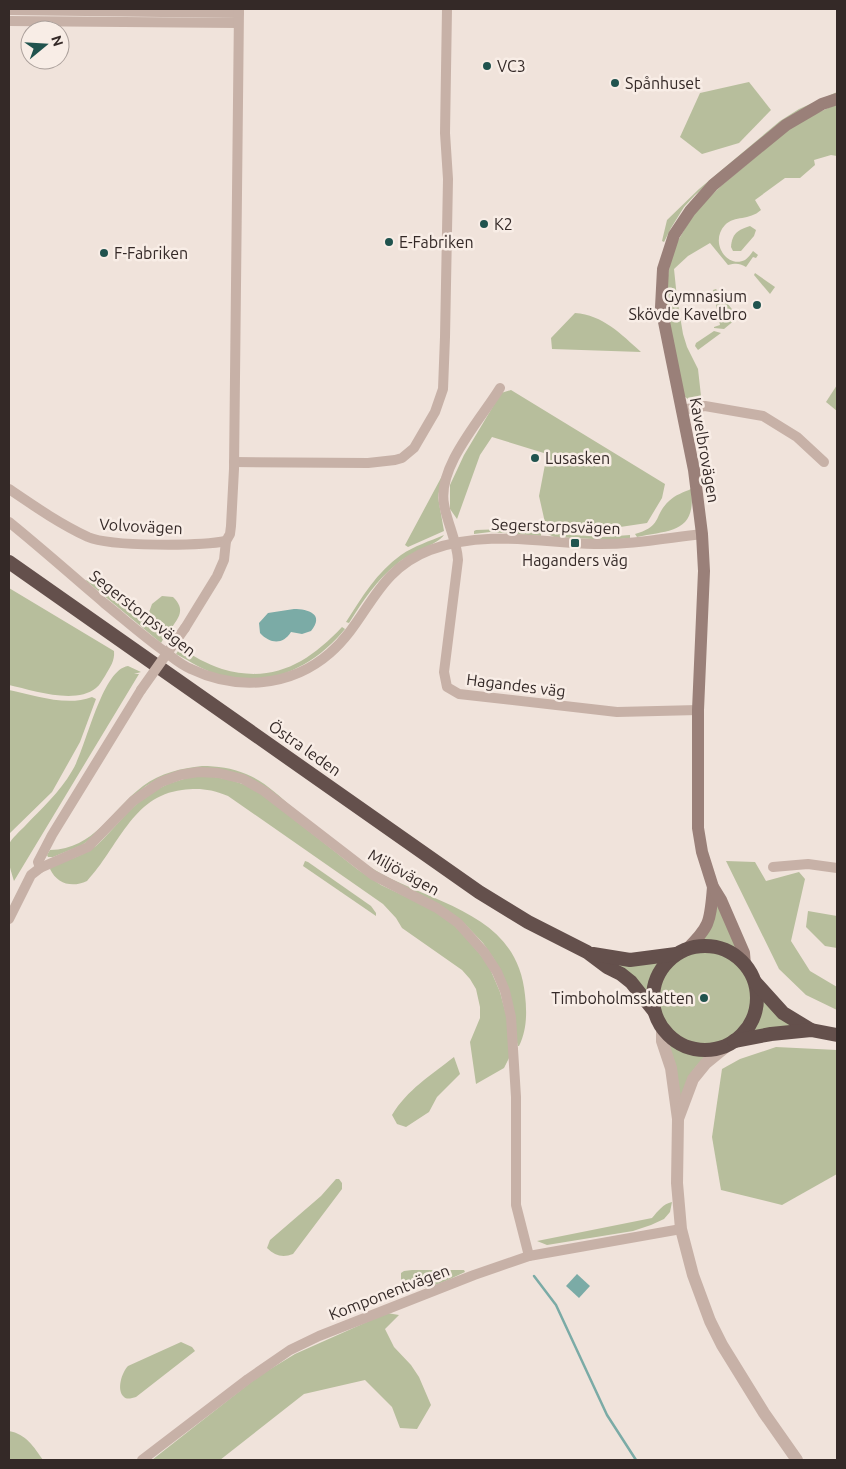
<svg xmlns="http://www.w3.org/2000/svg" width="846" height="1469" viewBox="0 0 846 1469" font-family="Ubuntu,sans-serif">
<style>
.green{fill:#b7be9c}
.water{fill:#7baba6}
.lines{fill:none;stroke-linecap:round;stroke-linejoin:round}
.stream{stroke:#7baba6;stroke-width:2.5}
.minor{stroke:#c7b1a7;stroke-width:10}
.tertiary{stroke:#c7b1a7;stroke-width:12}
.secondary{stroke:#9a8079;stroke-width:12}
.trunk{stroke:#64504c;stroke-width:14}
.minor-bridge{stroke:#c7b1a7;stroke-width:10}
.poi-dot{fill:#20534e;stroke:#f8ede6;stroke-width:2}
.labels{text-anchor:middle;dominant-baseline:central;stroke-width:5;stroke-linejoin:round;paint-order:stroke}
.poi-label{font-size:16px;fill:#342927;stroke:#f8ede6;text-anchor:start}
.street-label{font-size:16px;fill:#342927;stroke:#f8ede6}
</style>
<rect width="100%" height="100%" fill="#f0e3db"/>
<!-- green -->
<g class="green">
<polygon points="749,82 771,110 739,143 702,154 680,137 700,93"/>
<polygon points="837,92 837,93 731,164 695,195 684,207 671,228 664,242 662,241 667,220 699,189 780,121 799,109"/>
<path d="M 837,104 L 837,156 L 831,155 L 814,160 L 815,165 L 800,178 L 785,178 L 755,200 L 761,210 C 749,221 735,215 725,225 C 709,242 727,269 745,260 C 748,258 751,254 753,251 L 758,255 L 756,258 L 753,257 L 746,267 C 739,263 736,263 728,265 L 710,243 L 688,256 L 674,269 L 677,298 L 683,334 L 687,347 L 698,369 L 701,396 L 699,400 C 692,403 689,400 684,396 L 673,350 L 665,291 L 673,249 L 696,210 L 721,186 L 789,129 L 813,115 Z"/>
<path d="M 750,226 L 756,230 L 754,236 L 741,251 L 733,251 L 731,247 C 732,233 738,230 750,226 Z"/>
<polygon points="755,273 775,287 770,294 754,275"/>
<polygon points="716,289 735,313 740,309 742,312 742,314 724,329 714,328 714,327 720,325 713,290"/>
<path d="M 575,313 C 603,315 621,334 641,352 L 552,349 L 551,338 Z"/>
<polygon points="714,331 721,333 698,350 695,346 696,343"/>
<polygon points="837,385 837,411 826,402"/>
<polygon points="511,390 665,484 662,498 647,523 600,530 546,527 539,496 547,454 492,437 480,455 457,519 450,509 450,485 464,455 501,393"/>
<polygon points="442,476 438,497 444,531 408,547 405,545"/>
<path d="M 691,489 C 697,533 670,530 637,537 L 635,534 C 663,526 653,516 669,501 C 675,495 684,492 691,489 Z"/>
<polygon points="506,529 541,533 541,536 490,532 474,534 474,531 476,530"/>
<polygon points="546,533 603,537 630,535 630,538 612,540 554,537"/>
<path d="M 444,535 C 438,544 409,554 398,563 C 377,579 363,601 349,623 L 346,622 C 362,597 377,572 401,555 C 414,546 430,541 444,535 Z"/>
<polygon points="85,580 100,584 165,636 161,643"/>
<path d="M 9,588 L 114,651 C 115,661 110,667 105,676 C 102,680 100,685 96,688 C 75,705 32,690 9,685 Z"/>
<path d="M 162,596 L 173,597 C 186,610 179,617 170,630 L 169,627 L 168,633 L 150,618 L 148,615 L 152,604 Z"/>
<path d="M 342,627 L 345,629 C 315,666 269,689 221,676 C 205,671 191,662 176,654 L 180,648 C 193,656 207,664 222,669 C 273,684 308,663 342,627 Z"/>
<path d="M 128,666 L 141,672 L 134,674 L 139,674 L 14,881 C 11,871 5,854 9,844 C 12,838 20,831 25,826 C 41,809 60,792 72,771 C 86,750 101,670 128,666 Z"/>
<path d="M 9,690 C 34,695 66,707 92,697 L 96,699 L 80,742 L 52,792 L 9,834 Z"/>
<path d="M 202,766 C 217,766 232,768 246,774 C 264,781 278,795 292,807 C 315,826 340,845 364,863 C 422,904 517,907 525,995 C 527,1012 527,1030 519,1046 L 518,1046 L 494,959 L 483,943 L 461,920 L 381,876 L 247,777 L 162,777 L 146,786 L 130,799 L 91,839 L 82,845 L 53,857 L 48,857 L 47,855 L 50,850 C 95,849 111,810 143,786 C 160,773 182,768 202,766 Z"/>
<path d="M 198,776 C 219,776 239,781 258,791 L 357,869 L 381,885 L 436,911 L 458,928 L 488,964 L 500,992 L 507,1018 L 510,1056 L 504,1068 L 476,1084 L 470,1042 L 480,1018 L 480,1007 L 476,989 L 470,979 L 462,970 L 402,928 L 396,918 L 383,904 L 228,796 C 210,789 200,788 182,790 C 132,796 118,848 87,881 C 72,888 57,884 50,869 L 51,867 C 66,861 82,856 96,846 C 105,838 112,829 120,821 C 143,795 163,782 198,776 Z"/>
<polygon points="305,861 308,862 371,906 376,913 376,916 303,866"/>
<polygon points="726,861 755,862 766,881 799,872 805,879 791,941 810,971 837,987 837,1010 806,995 779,969"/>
<polygon points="717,901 741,955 726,947 714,944 701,942"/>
<polygon points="808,911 837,916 837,948 825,946 806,927"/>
<circle cx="704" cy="998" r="47"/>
<path d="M 665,958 C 655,972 651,983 650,999 L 613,962 Z"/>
<path d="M 760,992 L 795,1026 L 747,1035 C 756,1021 760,1009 760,992 Z"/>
<path d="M 666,1039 L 688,1051 L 709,1054 C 690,1070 688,1078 680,1101 Z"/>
<polygon points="776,1047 837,1050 837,1174 782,1205 721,1190 712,1137 722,1069 740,1059"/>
<path d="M 454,1057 L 460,1074 L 437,1097 L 429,1112 L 406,1127 L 397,1124 L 392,1115 C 407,1090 431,1075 454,1057 Z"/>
<path d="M 336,1179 L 339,1179 L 342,1183 L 342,1189 L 293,1254 C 283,1258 275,1256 267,1248 L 270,1240 L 321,1196 Z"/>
<path d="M 672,1202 L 670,1212 L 664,1219 L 651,1225 L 633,1231 L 547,1245 L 537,1241 L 652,1218 C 658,1211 663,1204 672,1202 Z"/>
<path d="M 412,1270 L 464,1270 L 465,1272 C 447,1280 418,1298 401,1280 L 401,1273 L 404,1271 Z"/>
<polygon points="387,1313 399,1315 385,1329 394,1347 411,1365 419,1377 431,1405 417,1429 400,1428 392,1407 365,1380 304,1394 220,1460 152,1460 259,1376 295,1354"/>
<path d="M 181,1342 L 192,1347 L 195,1351 L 136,1397 C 132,1398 127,1400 124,1397 C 116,1390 122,1372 128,1366 Z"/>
<path d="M 9,1431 C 26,1434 34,1447 43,1460 L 9,1460 Z"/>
</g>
<!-- water -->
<g class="water">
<path d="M 294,609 C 308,609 325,614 311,631 L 302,634 L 291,632 C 283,645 270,644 260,633 L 259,623 L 268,613 Z"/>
<polygon points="577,1274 590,1286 579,1298 566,1286"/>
</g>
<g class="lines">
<!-- stream -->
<polyline class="stream" points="534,1276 556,1305 607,1415 636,1460"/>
<!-- minor -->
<g class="minor">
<polyline points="9,10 239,13"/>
<polyline points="9,21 238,23"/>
<path d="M 500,388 C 481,419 437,467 444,504 C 447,523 457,541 458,560 L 444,672 L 447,687 L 459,694 L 617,712 L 698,710"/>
<polyline points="681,410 705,406 763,416 797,437 824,462"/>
<polyline points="234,462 368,463 395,460 402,458 414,448 435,412 443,389 445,337 448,179 445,133 447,9"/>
<path d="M 9,489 C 34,506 60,524 88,537 C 111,547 201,546 226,541"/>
<path d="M 9,522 C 41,548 73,576 104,603 C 124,619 143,636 164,651 C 172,657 181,665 191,669 C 237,691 291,687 330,653 C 369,619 375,571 430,550 C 484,530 538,542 594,544 C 630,545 666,538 702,534"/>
<polyline points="185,628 217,576 224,560 226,541 230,534 231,526 234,469 239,9"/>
<polyline points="773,867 808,864 837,868"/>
<polyline points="40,868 88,847 133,801 161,782 180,775 198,772 218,773 243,779 264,791 373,875 437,908 458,923 484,952 497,972 505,991 511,1017 516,1097 516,1205 529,1256"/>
<polyline points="9,919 31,875 40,868 38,862 52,835 141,690"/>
<polyline points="142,1460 248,1379 290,1350 319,1336 474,1275 529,1256 681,1229"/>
</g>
<!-- tertiary -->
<g class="tertiary">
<polyline points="662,1028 662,1041 671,1068 678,1119 677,1183 681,1229 693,1275 710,1321 722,1345 764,1413 797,1460"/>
<polyline points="678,1119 693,1079 706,1063 728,1045"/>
</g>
<!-- secondary -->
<g class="secondary">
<path d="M 686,950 C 711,926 710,921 713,887"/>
<polyline points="745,965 744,953 721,900 713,887 702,852 698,828 698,710 704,571 702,534 694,470 661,307 663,269 674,235 690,211 713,185 786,125 822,104 837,99"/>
</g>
<!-- trunk -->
<g class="trunk">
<polyline points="9,562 479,892 528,922 587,952 607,967 621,974 631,982 654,1011"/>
<circle cx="705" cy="998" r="52"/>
<polyline points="593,954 630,960 676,954"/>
<polyline points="755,982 783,1013 811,1030"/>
<polyline points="734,1041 771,1034 811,1030 837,1035"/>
</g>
<!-- minor-bridge -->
<polyline class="minor-bridge" points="141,690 185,628"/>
</g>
<!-- markers -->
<g class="poi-dot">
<circle cx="487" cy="66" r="5"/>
<circle cx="615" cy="83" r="5"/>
<circle cx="484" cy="224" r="5"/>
<circle cx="389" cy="242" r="5"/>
<circle cx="104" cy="253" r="5"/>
<circle cx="757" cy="305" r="5"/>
<circle cx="535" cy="458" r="5"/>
<rect x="570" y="538" width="10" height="10" rx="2.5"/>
<circle cx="704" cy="998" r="5"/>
</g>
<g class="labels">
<!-- poi labels -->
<g class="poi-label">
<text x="497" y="66">VC3</text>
<text x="625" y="83">Spånhuset</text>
<text x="494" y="224">K2</text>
<text x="399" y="242">E-Fabriken</text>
<text x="114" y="253">F-Fabriken</text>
<text x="747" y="296" text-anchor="end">Gymnasium<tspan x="747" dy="18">Skövde Kavelbro</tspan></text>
<text x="545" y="458">Lusasken</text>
<text x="575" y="560" text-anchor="middle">Haganders väg</text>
<text x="694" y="998" text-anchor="end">Timboholmsskatten</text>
</g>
<!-- street labels -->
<g class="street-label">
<text transform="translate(705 450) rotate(80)">Kavelbrovägen</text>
<text transform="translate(141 526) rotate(3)">Volvovägen</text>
<text transform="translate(556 526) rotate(2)">Segerstorpsvägen</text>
<text transform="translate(143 613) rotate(38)">Segerstorpsvägen</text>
<text transform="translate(516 685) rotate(7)">Hagandes väg</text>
<text transform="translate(305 748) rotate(35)">Östra leden</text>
<text transform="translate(404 872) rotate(29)">Miljövägen</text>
<text transform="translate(389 1292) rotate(-21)">Komponentvägen</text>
</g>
</g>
<!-- border -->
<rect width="846" height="1469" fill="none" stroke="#342927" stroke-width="20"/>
<!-- north arrow -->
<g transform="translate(45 45) rotate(72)"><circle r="24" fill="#f8ede6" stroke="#aa9f9a"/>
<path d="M0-4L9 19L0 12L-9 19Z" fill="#20534e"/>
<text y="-8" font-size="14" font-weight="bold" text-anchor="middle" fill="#342927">N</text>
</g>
</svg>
